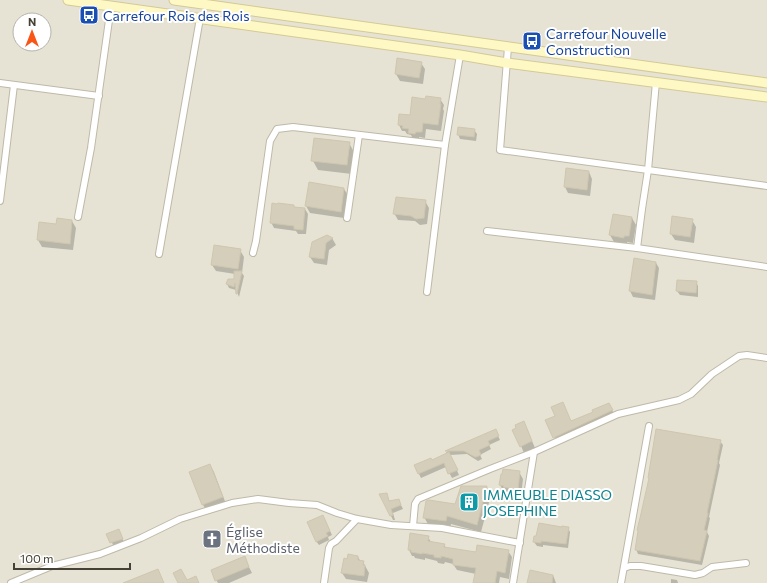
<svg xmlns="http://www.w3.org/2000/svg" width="767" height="583" viewBox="0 0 767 583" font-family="Commissioner,sans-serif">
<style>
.residential{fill:#e7e3d4;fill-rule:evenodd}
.shadow{fill:#0003}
.building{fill:#d4cebb;stroke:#cfc6ae}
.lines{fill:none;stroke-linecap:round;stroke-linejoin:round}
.minor-casing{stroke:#beb9a8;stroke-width:8}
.secondary-casing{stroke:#d3ca95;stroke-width:11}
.minor{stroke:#fff;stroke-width:6}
.secondary{stroke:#fef8c4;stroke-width:9}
.labels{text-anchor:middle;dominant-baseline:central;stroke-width:4;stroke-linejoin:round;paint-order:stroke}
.transit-label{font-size:14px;fill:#164399;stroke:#fff;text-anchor:start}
.culture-label{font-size:14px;fill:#0d838f;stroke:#fff;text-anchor:start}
.worship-label{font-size:14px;fill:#5b616d;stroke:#fff;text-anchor:start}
</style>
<rect width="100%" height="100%" fill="#f3f0e6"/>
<!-- residential -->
<path class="residential" d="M 0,0 L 767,0 L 767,583 L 0,583 ZM 20,20 L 44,20 L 44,44 L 20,44 Z"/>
<!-- shadow -->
<g class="shadow">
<polygon points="421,63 425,69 423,84 400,81 396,74"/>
<polygon points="440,99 444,105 443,109 444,111 441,131 426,129 425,138 419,137 419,140 413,139 411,135 407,134 405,131 402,131 399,125 411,116 426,100"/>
<polygon points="474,130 477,134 476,141 460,139 458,134"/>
<polygon points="349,143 354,152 352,174 318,170 313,161"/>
<polygon points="589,172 592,179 590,196 568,193 565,187"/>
<polygon points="344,189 348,195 344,218 310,213 306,206"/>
<polygon points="425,201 429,208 427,224 420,225 415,221 398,220 394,213"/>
<polygon points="293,206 295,208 305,209 308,214 306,234 298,234 296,231 274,228 271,222"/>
<polygon points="614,215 632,218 636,225 633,243 627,242 627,244 614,242 610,235"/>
<polygon points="692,220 696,227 694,243 675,240 671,234"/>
<polygon points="72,221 76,228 73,250 42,247 38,240 57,225"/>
<polygon points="332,238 336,245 329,250 327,265 314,263 310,257 313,243"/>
<polygon points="240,250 244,257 242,273 244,276 239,297 236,290 229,288 227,284 235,280 235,274 216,271 212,265"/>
<polygon points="634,259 656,263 659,268 655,300 633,297 630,291"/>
<polygon points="678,281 696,282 698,286 698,297 680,295 677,291"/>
<polygon points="612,410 615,416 558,443 547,421 571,422"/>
<polygon points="527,429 535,448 524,453 521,446"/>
<polygon points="495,430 500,440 489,445 491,449 480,455 482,459 478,461 467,454 450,455 459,475 452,478 446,467 421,478 415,466 432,461 447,454 446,452"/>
<polygon points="720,441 723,445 719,463 720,465 709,517 710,518 707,532 709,536 702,565 638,554 636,549 650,479 649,478"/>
<polygon points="210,465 214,472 226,504 207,511 203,505 191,472"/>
<polygon points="519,472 523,479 521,496 513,495 508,494 507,492 504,492 500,485"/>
<polygon points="487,487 491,495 481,532 451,524 450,529 429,526 424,517 456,505"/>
<polygon points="386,494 390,502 399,501 403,509 393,513 395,520 393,520 381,495"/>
<polygon points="325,520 332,535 328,537 329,540 319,545 316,541"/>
<polygon points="568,528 570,532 568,548 543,545 543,547 537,546 534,542"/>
<polygon points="108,534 121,534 124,543 114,547"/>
<polygon points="428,537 431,542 444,545 447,549 477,553 508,551 512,557 509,579 500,577 499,583 474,583 476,574 457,570 453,564 445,562 444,564 438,563 437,561 425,558 425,560 415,558 414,556 412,556 409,550"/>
<polygon points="244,557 252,573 229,583 218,583 216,580"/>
<polygon points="358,557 361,562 363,562 369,573 367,582 346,579 342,573"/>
<polygon points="553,575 556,583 528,583"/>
<polygon points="671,579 677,580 678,583 671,583"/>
</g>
<!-- building -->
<g class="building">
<polygon points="397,58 422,62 419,78 395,74"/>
<polygon points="426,96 441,98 440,104 441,104 438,125 423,123 422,132 416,132 415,134 408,133 409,129 402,128 403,126 398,125 399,114 410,115 412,97 425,99"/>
<polygon points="458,127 475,129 474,137 457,135"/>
<polygon points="314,138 350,142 347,165 311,161"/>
<polygon points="566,168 589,171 587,190 564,187"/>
<polygon points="309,182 344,188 341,212 305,206"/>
<polygon points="396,197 426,200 424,218 416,219 411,216 393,214"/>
<polygon points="272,203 277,204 278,203 294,205 294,207 305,208 303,230 294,229 294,226 270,223"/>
<polygon points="613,214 632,217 629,236 624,236 624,238 609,235"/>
<polygon points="672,216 693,219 690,237 670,234"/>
<polygon points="57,218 72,220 70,244 37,240 39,222 56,224"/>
<polygon points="327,235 333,238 326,243 324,259 309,257 312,242"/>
<polygon points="214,245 241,249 238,269 211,265"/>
<polygon points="634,258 656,262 652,295 629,291"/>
<polygon points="234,271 242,271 237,294 236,294 235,283 234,287 226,284 228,279 234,279"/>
<polygon points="677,280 697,281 696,293 676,291"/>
<polygon points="563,402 571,421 593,412 592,410 609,403 613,410 553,438 545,420 555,416 551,407"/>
<polygon points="524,421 532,441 520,447 512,430 516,428 515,425"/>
<polygon points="496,429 499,436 488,441 490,445 479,450 481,455 476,457 475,457 464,451 445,451"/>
<polygon points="656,429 721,440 717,460 718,460 707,513 708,513 704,530 707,531 700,561 635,550 638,531 637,530 640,518 649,478 648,478"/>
<polygon points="449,452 458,470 448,474 444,463 418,474 414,465 431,458 432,460"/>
<polygon points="210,464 223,497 202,505 189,472"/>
<polygon points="503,469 520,471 518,490 503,487 504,486 499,485 501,474 502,474"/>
<polygon points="461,486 487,486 477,525 447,516 446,521 423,518 426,501 429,500 455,504"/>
<polygon points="387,493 389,501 399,499 401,505 391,509 393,515 390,516 379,494"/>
<polygon points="323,515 330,531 326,533 328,536 316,542 307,522"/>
<polygon points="539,523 562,527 562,526 569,527 566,544 541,541 541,543 533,542 534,536 536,536"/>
<polygon points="119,529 123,539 110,543 106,534"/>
<polygon points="410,533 429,536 428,541 445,544 444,547 476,552 477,545 509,550 505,573 497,571 495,583 473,583 476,568 453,565 453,559 441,556 441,558 434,557 434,555 422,553 422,554 411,552 411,550 408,550"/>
<polygon points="348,554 358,556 358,560 364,561 363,565 365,565 364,576 341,573 344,558 347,559"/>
<polygon points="245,556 249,567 215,581 211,570"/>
<polygon points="158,569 164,583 123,583"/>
<polygon points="181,569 187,580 196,576 199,583 178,583 173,573"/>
<polygon points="530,570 553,575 552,583 527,583"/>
</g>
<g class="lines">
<!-- minor casing -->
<g class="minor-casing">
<g id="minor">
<polyline points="508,47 500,150 648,170 767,186"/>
<polyline points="0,83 99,96"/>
<polyline points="0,201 14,85"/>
<polyline points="78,217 91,148 111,6"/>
<polyline points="347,218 359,135"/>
<polyline points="487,231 637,248 767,267"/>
<polyline points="637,248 642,209 648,170 656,82"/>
<polyline points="253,253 256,241 270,141 277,129 293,127 445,145"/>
<polyline points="159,254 200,18"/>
<polyline points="427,292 445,145 460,55"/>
<polyline points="413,526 415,504 418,499 490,469 534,452 618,414 679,400 691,394 712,374 739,356 747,355 767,358"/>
<polyline points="624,568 630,566 641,566 695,575 703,573 712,567 746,563"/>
<polyline points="11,583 52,566 100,554 141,538 180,519 232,503 258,499 289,503 317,505 337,513 357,519 391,525 442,528 520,543"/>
<polyline points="324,583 329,548 331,544 336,541 357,519"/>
<polyline points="513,583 534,452"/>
<polyline points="621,583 649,426"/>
</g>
</g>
<!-- secondary casing -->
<g class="secondary-casing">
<g id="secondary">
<polyline points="68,0 460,55 507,63 767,97"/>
<polyline points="174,0 767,83"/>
</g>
</g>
<!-- minor -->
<use href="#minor" class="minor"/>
<!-- secondary -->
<use href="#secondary" class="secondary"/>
</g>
<!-- icons -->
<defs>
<g id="bus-square" transform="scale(1)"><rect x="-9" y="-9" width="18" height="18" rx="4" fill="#1a4fb4" stroke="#fff"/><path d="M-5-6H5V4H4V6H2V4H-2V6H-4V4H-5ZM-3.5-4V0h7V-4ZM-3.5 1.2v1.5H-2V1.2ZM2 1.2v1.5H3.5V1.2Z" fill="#fff"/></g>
<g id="building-square" transform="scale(1)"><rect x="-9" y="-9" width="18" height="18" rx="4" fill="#0f9aa8" stroke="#fff"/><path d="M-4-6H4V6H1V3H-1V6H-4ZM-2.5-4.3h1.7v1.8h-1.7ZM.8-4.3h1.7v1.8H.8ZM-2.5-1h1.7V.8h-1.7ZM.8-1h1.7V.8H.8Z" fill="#fff"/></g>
<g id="church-square" transform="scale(1)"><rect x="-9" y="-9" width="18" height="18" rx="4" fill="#6b7280" stroke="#fff"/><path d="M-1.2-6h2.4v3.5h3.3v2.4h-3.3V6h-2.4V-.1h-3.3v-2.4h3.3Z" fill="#fff"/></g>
</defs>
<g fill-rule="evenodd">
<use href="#bus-square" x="89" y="15"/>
<use href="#bus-square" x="532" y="41"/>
<use href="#building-square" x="469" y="502"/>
<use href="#church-square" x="212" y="539"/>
</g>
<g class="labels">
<!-- transit labels -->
<g class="transit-label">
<text x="103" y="15">Carrefour Rois des Rois</text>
<text x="546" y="33">Carrefour Nouvelle<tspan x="546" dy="16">Construction</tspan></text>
</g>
<!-- culture labels -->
<g class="culture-label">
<text x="483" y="494">IMMEUBLE DIASSO<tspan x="483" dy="16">JOSEPHINE</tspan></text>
</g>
<!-- worship labels -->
<g class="worship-label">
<text x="226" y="531">Église<tspan x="226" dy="16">Méthodiste</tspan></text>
</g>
</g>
<!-- north arrow -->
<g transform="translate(32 32)"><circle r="19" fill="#ffffff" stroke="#b5b3ae"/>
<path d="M0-3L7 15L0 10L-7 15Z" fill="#f95516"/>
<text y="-6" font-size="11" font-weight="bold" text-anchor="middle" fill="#454135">N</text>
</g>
<!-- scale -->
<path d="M14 563v6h116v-6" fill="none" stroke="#454135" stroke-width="2"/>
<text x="20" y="563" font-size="12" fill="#454135" stroke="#ffffff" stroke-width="3" paint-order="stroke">100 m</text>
</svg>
